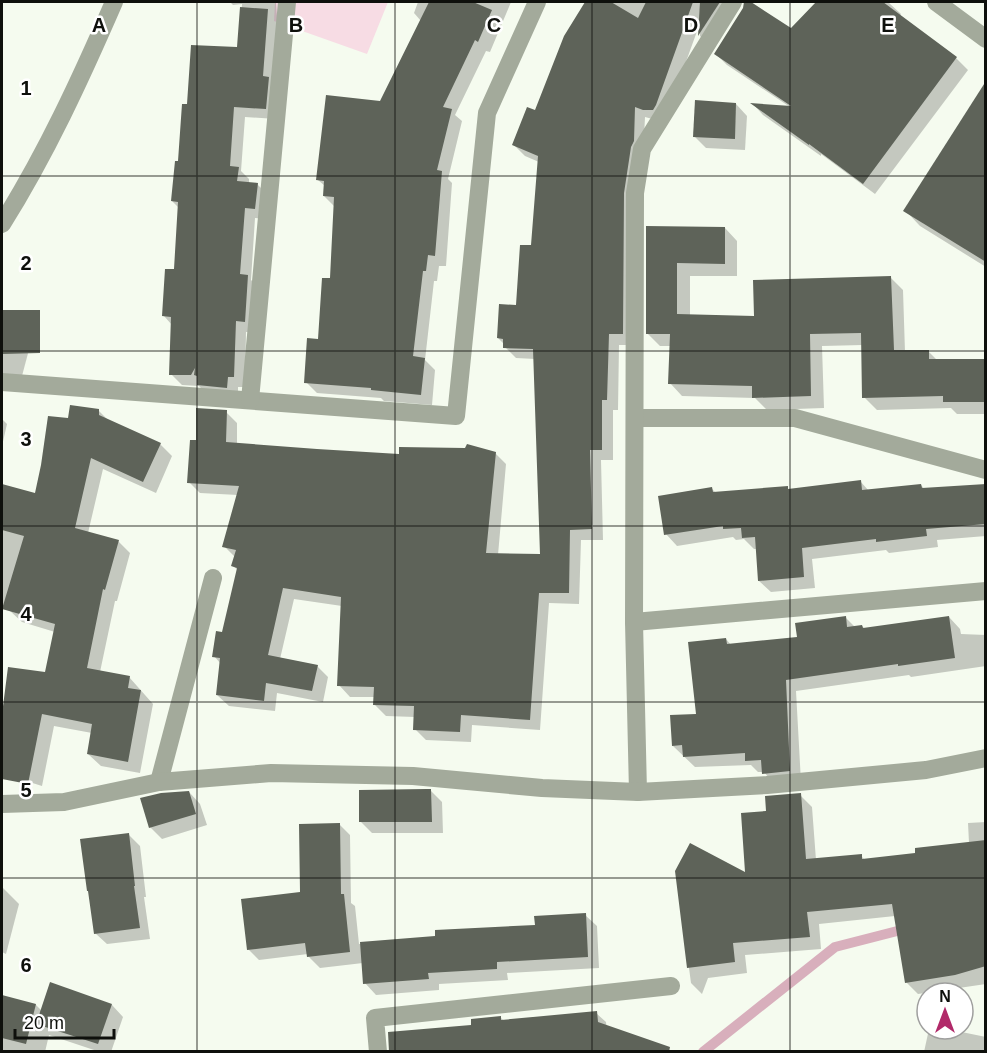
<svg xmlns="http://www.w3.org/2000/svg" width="987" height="1053" viewBox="0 0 987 1053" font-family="Helvetica,sans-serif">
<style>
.green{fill:#f7dce4}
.shadow{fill:#0003}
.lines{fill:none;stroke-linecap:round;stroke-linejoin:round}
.stream{stroke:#d8afbc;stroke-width:10}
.building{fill:#5e6359}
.minor{stroke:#a3aa9b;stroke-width:18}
.tertiary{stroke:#a3aa9b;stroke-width:18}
.grid{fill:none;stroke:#0e100c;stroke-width:1.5;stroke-opacity:0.55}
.grid-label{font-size:20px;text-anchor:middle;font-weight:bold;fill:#0e100c;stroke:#fff;stroke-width:5;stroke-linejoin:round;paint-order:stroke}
</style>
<rect width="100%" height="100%" fill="#f5fbef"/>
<!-- green -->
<polygon class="green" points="275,2 388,2 367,54 274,21"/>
<!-- shadow -->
<g class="shadow">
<polygon points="192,2 276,2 278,30 276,119 245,117 241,171 249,179 249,183 257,184 268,195 266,219 255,218 251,280 259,287 255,332 246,332 245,387 238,387 238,398 209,396 199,386 182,385 171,374 172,325 164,316 175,271 179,208 172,201 189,106 239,49 242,4 233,5 231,3 194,3"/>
<polygon points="418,2 511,2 490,52 486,51 455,115 462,121 448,179 452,183 446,266 439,266 437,281 434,281 425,360 435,370 432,405 384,401 381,398 317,393 306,382 319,340 332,280 335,207 324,196 325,186 318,180 381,102 421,21 414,13"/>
<polygon points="586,2 744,2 740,3 710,46 700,36 700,23 666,117 656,120 645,117 634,345 619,345 618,410 613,410 613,460 601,460 603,540 581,540 579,604 549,603 540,730 472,725 471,742 426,740 415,729 415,717 386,716 375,705 375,697 350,697 339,685 342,606 294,599 280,659 317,666 328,677 323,702 277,693 275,711 229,706 217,695 221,664 214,656 223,634 238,570 233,566 236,558 224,546 238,495 200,493 189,482 197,442 226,412 237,423 237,445 401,455 495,453 506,464 498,555 541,555 535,359 516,358 505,347 505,345 498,338 517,307 533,247 539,162 525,156 514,145 536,112 565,37"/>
<polygon points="746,2 748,2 791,30 818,2 888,2 901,14 900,16 956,58 968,70 875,194 821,154 821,156 763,115 754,105 790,107 727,65 716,54 747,5"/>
<polygon points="986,84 986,267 920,226 905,210"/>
<polygon points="736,104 747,116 745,150 706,148 695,137"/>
<polygon points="648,227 725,228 737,241 737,276 690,276 690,315 755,317 890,277 903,290 905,352 928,351 937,360 986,360 986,414 957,414 951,408 877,410 864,397 863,345 822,346 824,408 767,410 755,398 682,396 670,383 671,346 660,346 647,333"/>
<polygon points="2,312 25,312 36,323 22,376 2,376"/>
<polygon points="99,411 109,421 160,444 172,456 156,493 103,469 88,533 118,541 130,553 117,601 115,601 100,672 129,677 153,704 140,773 101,766 88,754 92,733 54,726 42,786 7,775 2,769 2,726 9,669 46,673 55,632 22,622 9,610 2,608 2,486 36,495 70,420"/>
<polygon points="2,419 7,424 2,446"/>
<polygon points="860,481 869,491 921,485 925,490 986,485 986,536 937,540 938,547 889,553 886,550 812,559 815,588 771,592 759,581 757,549 754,549 744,539 736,540 733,537 677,546 666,534 712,489 717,494 787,487 790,491"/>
<polygon points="845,617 855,627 862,626 865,629 949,617 960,629 961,634 986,635 986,666 911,677 909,675 796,691 801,782 775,785 764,772 758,772 751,765 695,767 673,746 697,715 726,639 731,645 799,638"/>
<polygon points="431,791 442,802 443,833 372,833 361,822"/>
<polygon points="189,792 200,804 207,825 162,839 150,827"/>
<polygon points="800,795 812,807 816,860 861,856 865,860 917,854 969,843 968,823 986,822 986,984 918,994 906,982 895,916 819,924 821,949 745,955 747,973 708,978 702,994 691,983 676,871 747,875 768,812"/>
<polygon points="339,824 350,835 351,903 355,906 359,944 437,938 537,926 585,915 597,926 599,968 507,973 508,980 439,984 439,990 376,995 365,983 363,963 320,968 309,957 308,954 259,960 248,949 302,893"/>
<polygon points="128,834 140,846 146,897 144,897 150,939 107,944 95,933"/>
<polygon points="2,887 19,904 6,954 2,952"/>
<polygon points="2,997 36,1005 42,1011 112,1005 123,1017 111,1052 100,1052 49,1035 45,1052 8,1052 2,1050"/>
<polygon points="596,1013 606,1022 609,1052 473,1026 500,1017 504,1021"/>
<polygon points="929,1029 947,1029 986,1037 986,1052 924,1052"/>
</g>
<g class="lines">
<!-- stream -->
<polyline class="stream" points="703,1052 835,947 909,928"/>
</g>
<!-- building -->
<g class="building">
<polygon points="429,2 473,2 492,10 478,42 475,40 443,107 452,109 437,170 442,171 435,256 428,255 426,271 423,271 413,356 425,358 421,395 371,390 371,388 304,383 307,338 318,339 322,278 330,278 334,197 323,196 324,181 316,180 326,95 380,101"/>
<polygon points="585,2 611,2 638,18 646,2 693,2 656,105 653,110 643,110 635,107 634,141 631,147 624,193 623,334 609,334 607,400 602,400 602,450 590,450 592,529 570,530 569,593 539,593 530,720 461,715 460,732 413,730 414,706 373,705 374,687 337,686 341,597 283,588 268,655 318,665 312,691 266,683 264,701 216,695 220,658 212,657 216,631 222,632 237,568 231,566 236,550 222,547 239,486 187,483 190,440 196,440 196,408 227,410 226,442 317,449 399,454 399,447 465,448 467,444 496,452 486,553 540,554 533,349 503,348 503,339 497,338 499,304 516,305 520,245 531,245 538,156 512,145 527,107 535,110 564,36"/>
<polygon points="700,2 720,2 698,36"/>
<polygon points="744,2 751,2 791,28 816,2 883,2 957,57 863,184 809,144 809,145 750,103 791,106 714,54 743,8"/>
<polygon points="240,7 268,9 263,76 269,77 266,109 234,107 230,166 239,167 237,181 258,183 255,209 245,208 240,274 248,275 245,322 236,321 234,377 228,377 227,388 197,385 197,376 194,375 195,368 191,375 169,375 171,317 162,316 165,269 174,269 178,202 171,201 175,161 178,161 182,104 187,104 191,45 237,47"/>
<polygon points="986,81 986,262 903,211"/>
<polygon points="695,100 736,103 735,139 693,137"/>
<polygon points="646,226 725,227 725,264 677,263 677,314 754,316 753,280 891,276 894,350 929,350 929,359 986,359 986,402 943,402 943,396 862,398 861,333 810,334 811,396 752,398 752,386 668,384 670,334 646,334"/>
<polygon points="2,310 40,310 40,353 2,354"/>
<polygon points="70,405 99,409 99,415 161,443 143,482 91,458 75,528 119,540 105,590 103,589 87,668 130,676 128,688 141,690 128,762 87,754 92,724 42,714 28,784 2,779 2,714 8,667 45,672 55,624 2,609 24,536 2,530 2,484 35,493 41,465 48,416 68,418"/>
<polygon points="861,480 862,490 921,484 922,488 986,484 986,524 926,529 927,536 876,542 876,539 802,548 804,577 758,581 755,537 742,538 741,528 723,529 723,526 664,535 658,496 712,487 713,492 788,486 788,489"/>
<polygon points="846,616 847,627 862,625 863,628 949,616 955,658 898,666 898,664 786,680 790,771 762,774 761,760 745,761 745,753 683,757 682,745 672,746 670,715 696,714 688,642 726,638 727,644 797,637 795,623"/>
<polygon points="426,789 431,789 432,822 359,822 359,790"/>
<polygon points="189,791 196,814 149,828 140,798 161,793"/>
<polygon points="801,793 806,859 862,854 862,859 915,853 915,848 986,840 986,966 955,975 905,983 892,904 807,912 810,937 733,943 735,962 687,968 675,871 690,843 745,872 741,813 766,811 765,796"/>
<polygon points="340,823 341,894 344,894 350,952 307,957 305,943 247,950 241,899 300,892 299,824"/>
<polygon points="129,833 135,886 134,886 140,928 94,934 88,891 87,891 80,839"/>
<polygon points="586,913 588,957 497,962 497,969 428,973 429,979 363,984 360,942 435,936 435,930 535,925 534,916"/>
<polygon points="50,982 112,1004 98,1044 36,1024"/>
<polygon points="2,995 36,1004 26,1044 2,1038"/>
<polygon points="597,1011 598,1022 670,1047 669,1052 389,1052 388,1032 471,1025 471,1019 501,1016 501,1020"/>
</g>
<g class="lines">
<!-- minor -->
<g class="minor">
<polyline points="936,2 986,39"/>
<polyline points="2,382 456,416 487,113 537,2"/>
<polyline points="250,400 287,2"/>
<polyline points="635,418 795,418 986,470"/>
<polyline points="634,622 986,591"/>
<polyline points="159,782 213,578"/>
<polyline points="638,792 634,622 635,193 642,149 733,2"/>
<polyline points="2,804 64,802 159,782 271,773 413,776 542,788 638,792 767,785 926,770 986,758"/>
<polyline points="378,1052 375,1018 671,986"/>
</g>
<!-- tertiary -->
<path class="tertiary" d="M 2,224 C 46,154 81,78 114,2"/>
</g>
<!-- grid -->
<path class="grid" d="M 197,2 L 197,1052M 395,2 L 395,1052M 592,2 L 592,1052M 790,2 L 790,1052M 2,176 L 986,176M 2,351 L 986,351M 2,526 L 986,526M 2,702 L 986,702M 2,878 L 986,878"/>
<g class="grid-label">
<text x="99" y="32">A</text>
<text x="296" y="32">B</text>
<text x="494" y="32">C</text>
<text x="691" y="32">D</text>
<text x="888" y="32">E</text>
<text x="26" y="95">1</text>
<text x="26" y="270">2</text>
<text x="26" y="446">3</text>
<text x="26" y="621">4</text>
<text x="26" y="797">5</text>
<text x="26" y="972">6</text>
</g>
<!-- border -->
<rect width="987" height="1053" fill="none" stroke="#0e100c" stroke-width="6"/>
<!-- north arrow -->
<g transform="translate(945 1011)"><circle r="28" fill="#ffffff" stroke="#9f9f9e" stroke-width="1.5"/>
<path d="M0-4.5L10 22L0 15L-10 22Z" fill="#b12969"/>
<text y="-9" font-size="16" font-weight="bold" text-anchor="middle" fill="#0e100c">N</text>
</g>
<!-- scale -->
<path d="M15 1029v9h99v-9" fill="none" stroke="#0e100c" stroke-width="3"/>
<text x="24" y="1029" font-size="18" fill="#0e100c" stroke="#ffffff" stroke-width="4.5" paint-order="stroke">20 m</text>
</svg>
